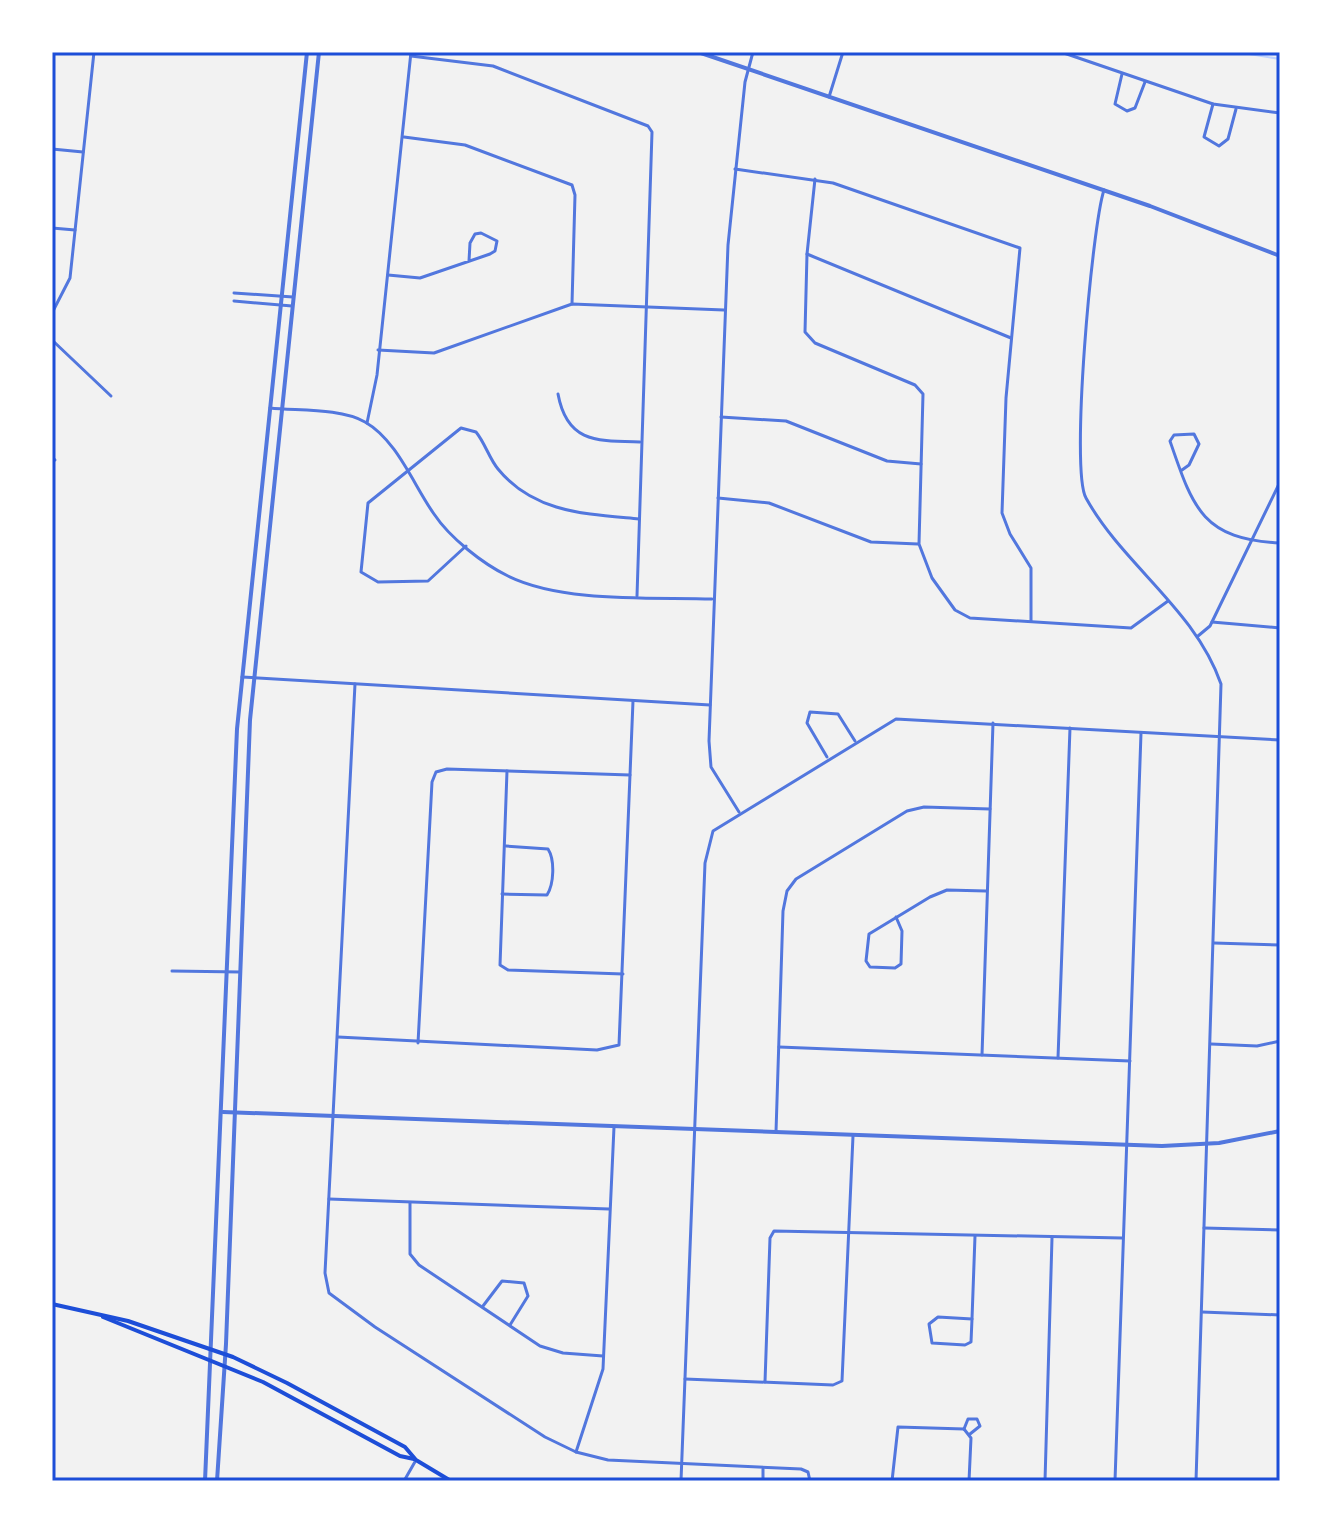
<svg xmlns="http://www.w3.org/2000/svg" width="1332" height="1533" viewBox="0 0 1332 1533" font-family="'Exo 2',sans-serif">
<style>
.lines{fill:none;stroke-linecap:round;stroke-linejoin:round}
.stream{stroke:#bfd3fe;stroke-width:2}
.minor{stroke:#5277de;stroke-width:3}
.tertiary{stroke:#5277de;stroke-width:4}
.secondary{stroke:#1d4ed8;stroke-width:4}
.neatline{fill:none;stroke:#1d4ed8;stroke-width:3}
</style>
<rect width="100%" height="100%" fill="#f2f2f2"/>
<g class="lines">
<!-- stream -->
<polyline class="stream" points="1237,52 1280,59"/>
<!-- minor -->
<g class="minor">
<polyline points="1061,52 1213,104 1280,113"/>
<polyline points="411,56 493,66 648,126 652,132 637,596"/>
<polyline points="1122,74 1115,104 1127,111 1135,108 1145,82"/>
<polyline points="829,97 843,52"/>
<polyline points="1213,104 1204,137 1219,146 1228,139 1236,109"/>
<polyline points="404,137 465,145 572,185 575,195 572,304"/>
<polyline points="52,149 83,152"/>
<polyline points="735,169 833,183 1020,248 1006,398 1002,513 1010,534 1031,568 1031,621"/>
<polyline points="815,179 807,254 805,332 815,343 915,385 923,394 919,544 932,578 955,610 970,618 1131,628 1168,601"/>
<path d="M 1104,190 C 1092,226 1070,471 1086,498 C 1123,565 1195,609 1221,684 L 1196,1481"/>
<polyline points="52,228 75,230"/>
<polyline points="807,254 1011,338"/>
<polyline points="388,275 420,278 490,254 495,251 497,241 481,233 475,234 470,243 469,261"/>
<polyline points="234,293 293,297"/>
<polyline points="234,301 292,306"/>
<polyline points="52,313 70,278 94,52"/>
<polyline points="52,340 111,396"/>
<polyline points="378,350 434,353 572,304 724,310"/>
<polyline points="1280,368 1280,410"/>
<path d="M 558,394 C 567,443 597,441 640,442"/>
<path d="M 270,408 C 298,411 340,408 365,422 C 397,440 414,486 434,514 C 450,538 483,564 508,576 C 563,603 651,597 712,599"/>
<polyline points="721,417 786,421 887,461 921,464"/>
<polyline points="367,423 377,375 411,52"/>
<polyline points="52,457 55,460"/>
<path d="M 1182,470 L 1189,465 L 1199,444 L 1194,434 L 1174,435 L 1170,441 C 1193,508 1202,539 1280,543"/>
<polyline points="718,498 769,503 871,542 918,544"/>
<path d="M 466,546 L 428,581 L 378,582 L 361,572 L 368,503 L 461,428 L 476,432 C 485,443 489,458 498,469 C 534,513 586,514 639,519"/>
<polyline points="1212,622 1280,628"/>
<polyline points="1198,636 1210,626 1280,482"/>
<polyline points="242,677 710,705"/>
<polyline points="355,684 325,1273 329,1293 375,1327 545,1437 576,1452 608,1460 801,1469 808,1472 810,1481"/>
<polyline points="827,757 807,723 810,712 838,714 855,741"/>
<polyline points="507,771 500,965 508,970 623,974"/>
<polyline points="739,812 711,767 709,741 728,245 745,82 753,52"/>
<path d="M 502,894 L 547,895 C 554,884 555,860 548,849 L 506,846"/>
<polyline points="896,917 902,931 901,964 895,968 870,967 866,961 869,934 930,897 947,890 986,891"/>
<polyline points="1214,943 1280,945"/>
<polyline points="172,971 240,972"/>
<polyline points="338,1037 597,1050 619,1045 633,701"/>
<polyline points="418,1043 432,782 436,772 447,769 630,775"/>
<polyline points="1211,1044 1257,1046 1280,1041"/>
<polyline points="779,1047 1130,1061"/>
<polyline points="982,1055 993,723"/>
<polyline points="1058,1058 1070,728"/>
<polyline points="776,1132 783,911 787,891 796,879 907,811 924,807 990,809"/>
<polyline points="329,1199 609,1209"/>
<polyline points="410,1203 410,1254 419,1265 540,1346 563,1353 603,1356"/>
<polyline points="1204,1228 1280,1230"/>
<polyline points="483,1306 502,1281 524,1283 528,1296 510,1325"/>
<polyline points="1202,1312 1280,1315"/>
<polygon points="938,1317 972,1319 971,1342 965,1345 932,1343 929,1324"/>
<polyline points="972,1319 975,1236"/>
<polyline points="685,1379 833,1385 842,1381 853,1136"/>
<polyline points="765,1382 770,1238 774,1231 1122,1238"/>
<polyline points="964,1429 971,1438 969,1481"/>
<polyline points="964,1429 968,1419 977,1419 980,1426 970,1434"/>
<polyline points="576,1452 603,1369 614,1127"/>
<polyline points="404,1481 416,1460"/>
<polyline points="681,1481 705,863 713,831 896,719 1280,740"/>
<polyline points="763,1481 763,1469"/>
<polyline points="892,1481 898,1427 964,1429"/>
<polyline points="1045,1481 1052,1238"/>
<polyline points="1115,1481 1141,733"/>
</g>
<!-- tertiary -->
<g class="tertiary">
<polyline points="698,52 1150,206 1280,256"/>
<polyline points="223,1112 1162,1146 1219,1143 1280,1131"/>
<polyline points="205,1481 237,729 307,52"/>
<polyline points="217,1481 226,1344 250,720 319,52"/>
</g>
<!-- secondary -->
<g class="secondary">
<polyline points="52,1304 128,1321 233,1357 287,1383 405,1447 416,1460 451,1481"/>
<polyline points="103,1317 263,1382 400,1456 414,1459"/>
</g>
</g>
<!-- border -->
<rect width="1332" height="1533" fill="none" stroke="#ffffff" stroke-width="108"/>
<rect x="54" y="54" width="1224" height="1425" class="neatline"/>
</svg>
